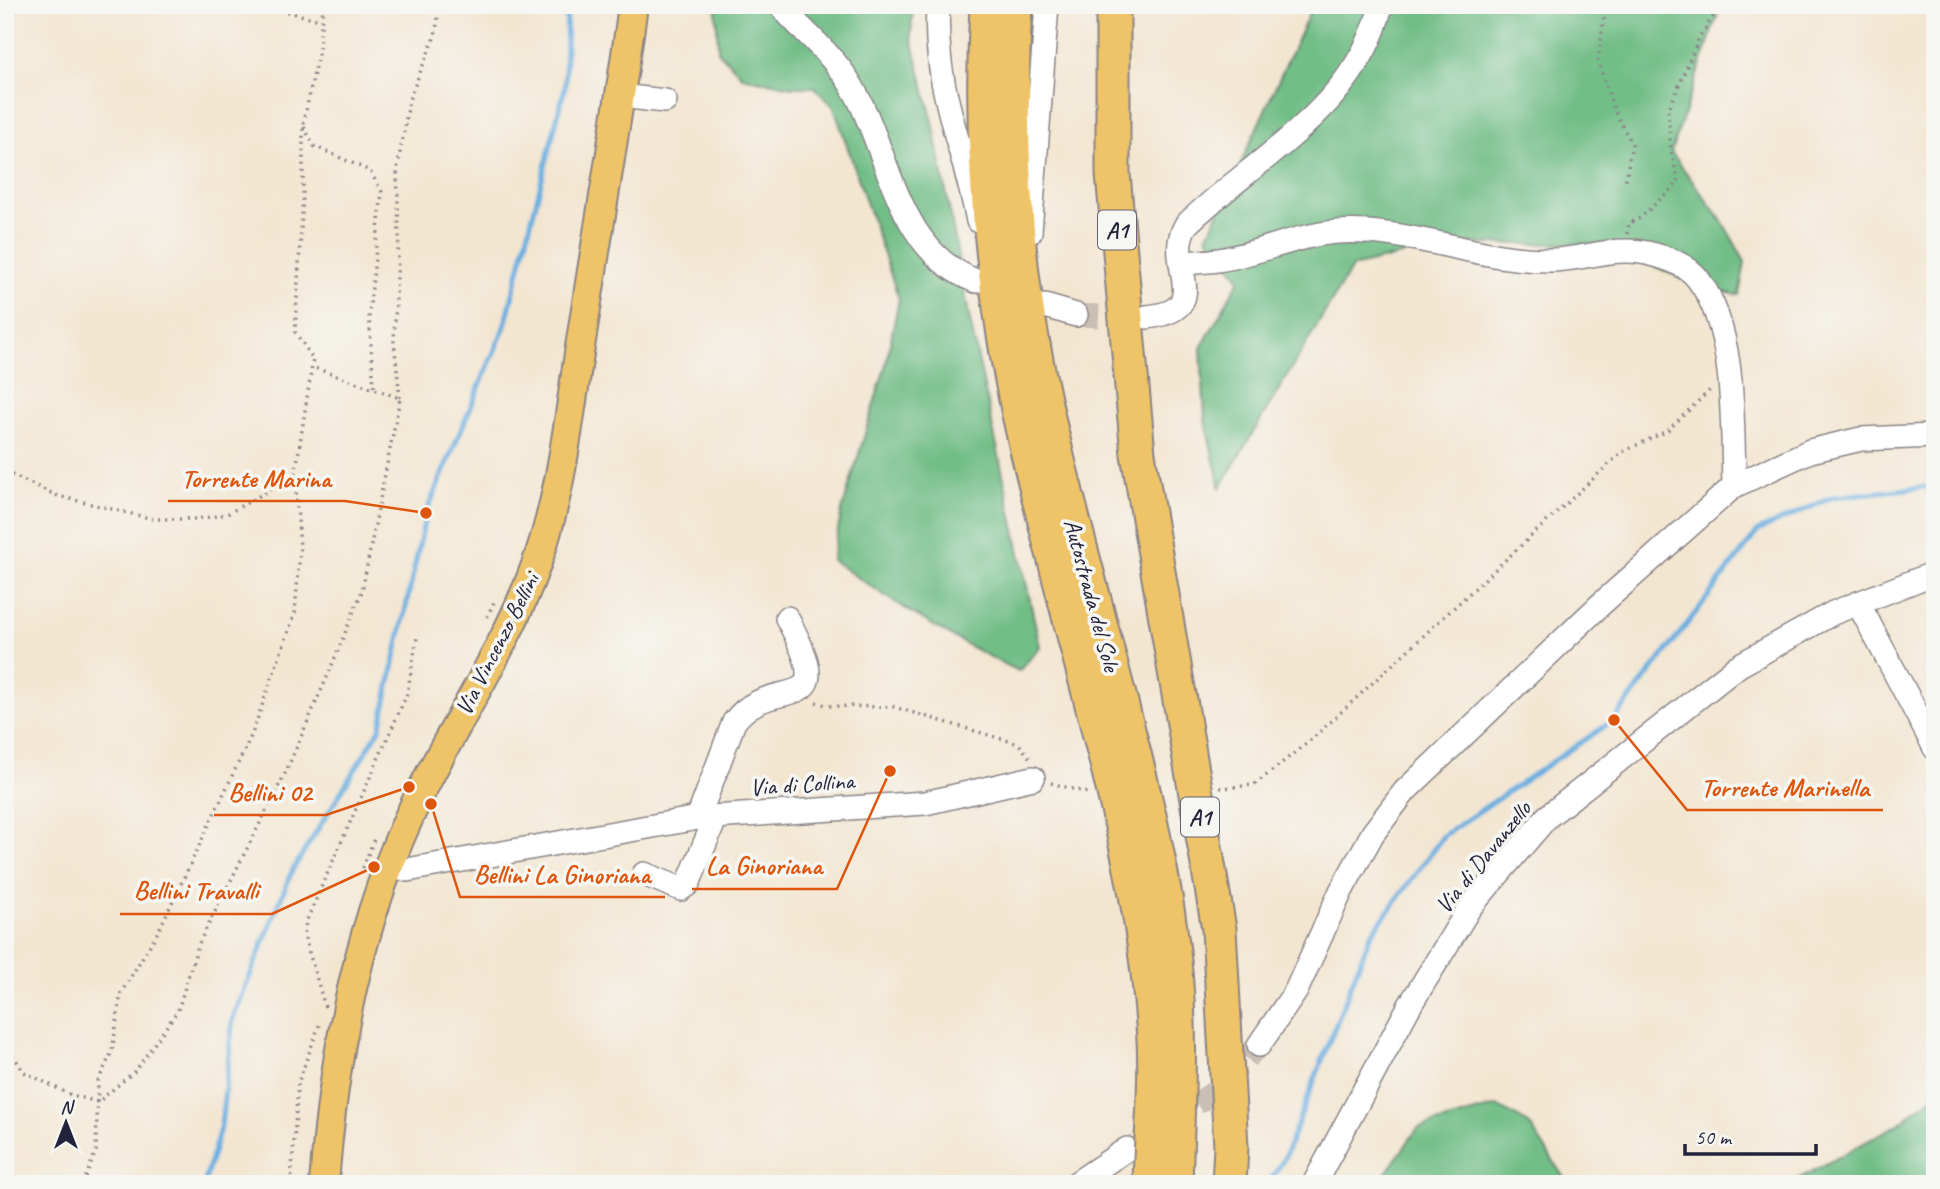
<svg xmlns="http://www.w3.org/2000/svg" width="1940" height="1189" viewBox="0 0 1940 1189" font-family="Caveat,sans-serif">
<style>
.forest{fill:#72be87;stroke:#4a7061;stroke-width:2}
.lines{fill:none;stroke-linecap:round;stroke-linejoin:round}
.stream{stroke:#6baee0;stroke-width:5}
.minor-tunnel{stroke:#c9bfb3;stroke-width:23;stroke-dasharray:23 11;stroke-linecap:butt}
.minor-casing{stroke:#8a8486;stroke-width:26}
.major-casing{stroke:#8a8486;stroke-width:32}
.highway-casing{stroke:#8a8486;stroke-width:37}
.path{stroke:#8a8486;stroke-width:3.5;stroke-dasharray:2 5;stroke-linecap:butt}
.minor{stroke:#fff;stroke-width:23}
.major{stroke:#efc469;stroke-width:28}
.highway{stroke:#efc469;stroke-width:33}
.highway-bridge-casing{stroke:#8a8486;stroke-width:37;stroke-linecap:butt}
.highway-bridge{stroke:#efc469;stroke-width:33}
.labels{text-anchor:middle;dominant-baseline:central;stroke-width:7;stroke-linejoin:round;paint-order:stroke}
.shield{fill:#f6f6f2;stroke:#626272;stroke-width:2}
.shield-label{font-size:23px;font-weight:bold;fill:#22223b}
.street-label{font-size:24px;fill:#22223b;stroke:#f6f6f2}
.leader{fill:none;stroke:#de560e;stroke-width:2.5}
.callout-dot{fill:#de560e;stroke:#f6f6f2;stroke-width:2.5}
.callout-label{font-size:26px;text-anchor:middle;font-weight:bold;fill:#de560e;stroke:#f6f6f2;stroke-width:7;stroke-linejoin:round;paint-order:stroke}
</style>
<rect width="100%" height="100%" fill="#f6f6f2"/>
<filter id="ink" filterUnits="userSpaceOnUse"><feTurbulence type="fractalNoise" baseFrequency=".0143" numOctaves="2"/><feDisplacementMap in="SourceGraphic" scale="14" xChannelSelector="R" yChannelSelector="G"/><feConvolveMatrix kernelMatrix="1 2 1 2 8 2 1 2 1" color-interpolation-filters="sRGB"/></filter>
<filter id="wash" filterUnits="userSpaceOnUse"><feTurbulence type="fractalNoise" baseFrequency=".00686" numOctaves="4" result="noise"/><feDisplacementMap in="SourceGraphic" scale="28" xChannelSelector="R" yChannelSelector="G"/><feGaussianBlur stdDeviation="1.57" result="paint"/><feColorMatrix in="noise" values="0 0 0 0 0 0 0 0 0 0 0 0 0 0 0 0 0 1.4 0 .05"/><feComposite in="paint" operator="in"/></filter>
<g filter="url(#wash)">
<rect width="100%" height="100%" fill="#f3e6d1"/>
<!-- forest -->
<g class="forest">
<path d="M 716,5 L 913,5 L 911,36 L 933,122 L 971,326 L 1040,647 L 1019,671 C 952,640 892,602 832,560 L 842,510 L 886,364 L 899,299 L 834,107 L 815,87 L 793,87 L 743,77 L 718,51 Z"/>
<polygon points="1313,5 1721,5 1671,152 1724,224 1745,262 1739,295 1703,288 1605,244 1446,244 1352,267 1220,488 1205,419 1201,348 1240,279 1207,237"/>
<polygon points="1935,1095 1935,1184 1789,1184 1897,1125"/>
<polygon points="1497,1106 1529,1124 1568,1184 1378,1184 1418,1128"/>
</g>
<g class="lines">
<!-- stream -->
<g class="stream">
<polyline points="204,1184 221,1125 233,1018 292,871 380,729 426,513 505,326 565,87 567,5"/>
<polyline points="1268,1184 1284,1159 1370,936 1444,835 1614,720 1758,531 1833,497 1935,486"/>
</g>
</g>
</g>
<g filter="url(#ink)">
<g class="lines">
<!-- minor-tunnel -->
<g class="minor-tunnel">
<polyline points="1076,315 1139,318"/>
<polyline points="1168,1122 1213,1093 1259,1045"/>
</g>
<!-- minor casing -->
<g class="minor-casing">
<g id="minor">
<path d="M 780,5 C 802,31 829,51 848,80 C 890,145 893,250 976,281"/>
<path d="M 938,5 C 933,88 963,143 978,221"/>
<polyline points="620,96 665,101"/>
<polyline points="1030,232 1047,5"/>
<path d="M 1181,263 C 1193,262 1206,262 1218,260 C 1258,254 1297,235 1337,232 C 1410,227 1480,262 1553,260 C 1585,259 1615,246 1647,253 C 1665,257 1687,264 1698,279 C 1737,331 1732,424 1734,486"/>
<polyline points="1045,306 1076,315"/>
<path d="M 1147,317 C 1218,309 1162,263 1186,225 C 1255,158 1358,107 1381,5"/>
<polyline points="1858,603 1935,748"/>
<path d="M 698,818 L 734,722 C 771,670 844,725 787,618"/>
<polyline points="390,864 407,870 698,818 925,803 1033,778"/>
<polyline points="644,874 681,889 688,884 716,817"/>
<polyline points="1259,1045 1296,991 1341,891 1373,833 1405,791 1600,605 1734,486 1810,451 1861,439 1935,436"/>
<polyline points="1075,1184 1127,1149"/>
<polyline points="1314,1184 1410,1005 1470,907 1547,817 1738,666 1833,613 1935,573"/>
</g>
</g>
<!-- major casing -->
<g class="major-casing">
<path id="major" d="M 324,1184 C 334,1050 359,918 419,796 C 457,719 507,646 536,565 C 562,494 569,415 581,341 C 598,229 618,117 633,5"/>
</g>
<!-- highway casing -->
<g class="highway-casing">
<g id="highway">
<path d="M 987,5 C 981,114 987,227 1004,335 C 1019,430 1046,523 1069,616"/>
<path d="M 1015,5 C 1009,117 1012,234 1033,344 C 1049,433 1073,520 1096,607"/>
<polyline points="1113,5 1113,174 1138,454"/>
</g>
</g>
<!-- path -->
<g class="path">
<polyline points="260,5 320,20"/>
<polyline points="1609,5 1605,11 1598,61 1614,110 1632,144 1625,184"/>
<polyline points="304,127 314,146 370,171 382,192 369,315 374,388"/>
<polyline points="1627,234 1629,223 1640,218 1679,182 1671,152 1668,111 1700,36 1721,5"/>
<polyline points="400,398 394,341 399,236 397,170 410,97 435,36 440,5"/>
<polyline points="5,472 58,496 153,519 198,519 227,514 295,476"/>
<polyline points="487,617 494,602"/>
<polyline points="816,702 829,706 894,707 1019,744 1030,758"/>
<polyline points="1051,783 1088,793"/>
<polyline points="1220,788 1254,785 1312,739 1622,452 1667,431 1710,390"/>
<polyline points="363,868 375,836"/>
<polyline points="325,1007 304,935 306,922 407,694 417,638"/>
<polyline points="5,1043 24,1072 71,1095 98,1102 136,1070 178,1010 198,945 284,776 328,675 362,591 400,398 312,367"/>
<polyline points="83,1184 96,1151 98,1081 112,1052 121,993 159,930 252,734 295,613 300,548 295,476 313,359 295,332 303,195 303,125 319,49 323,5"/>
<polyline points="291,1184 298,1083 320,1023"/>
</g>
<!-- minor -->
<use href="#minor" class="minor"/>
<!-- major -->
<use href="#major" class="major"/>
<!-- highway -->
<use href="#highway" class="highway"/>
<!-- highway-bridge casing -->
<g class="highway-bridge-casing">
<g id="highway-bridge">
<polyline points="1138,454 1219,929 1231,1147 1229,1184"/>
<path d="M 1096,607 C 1123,714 1155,820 1170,929 C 1183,1014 1178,1099 1175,1184"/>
<path d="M 1069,616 C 1105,756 1146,895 1154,1040 C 1157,1087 1151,1136 1150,1184"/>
</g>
</g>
<!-- highway-bridge -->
<use href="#highway-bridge" class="highway-bridge"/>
</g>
</g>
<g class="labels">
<!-- shield labels -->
<g class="shield">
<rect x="1098" y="210.5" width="38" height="39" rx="5"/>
<rect x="1181" y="797.5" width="38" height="39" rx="5"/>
</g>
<g class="shield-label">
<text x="1117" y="230">A1</text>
<text x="1200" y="817">A1</text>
</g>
<!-- street labels -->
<g class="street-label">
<text transform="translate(1092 595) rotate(75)">Autostrada del Sole</text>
<text transform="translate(497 644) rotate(-63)">Via Vincenzo Bellini</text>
<text transform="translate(802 784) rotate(-4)">Via di Collina</text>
<text transform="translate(1483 857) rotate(-51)">Via di Davanzello</text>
</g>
</g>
<!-- callouts -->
<path class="leader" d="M426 513L345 501H168M1614 720L1687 810H1883M409 787L326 815H214M890 771L837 889H692M431 804L460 897H665M374 867L272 914H120"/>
<g class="callout-dot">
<circle cx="426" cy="513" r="7"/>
<circle cx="1614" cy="720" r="7"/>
<circle cx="409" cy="787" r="7"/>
<circle cx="890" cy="771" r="7"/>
<circle cx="431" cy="804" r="7"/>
<circle cx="374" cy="867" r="7"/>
</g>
<g class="callout-label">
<text x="256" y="487">Torrente Marina</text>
<text x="1785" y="796">Torrente Marinella</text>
<text x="270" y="801">Bellini 02</text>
<text x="764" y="874">La Ginoriana</text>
<text x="562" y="883">Bellini La Ginoriana</text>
<text x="196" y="899">Bellini Travalli</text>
</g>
<!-- margin -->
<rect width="1940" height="1189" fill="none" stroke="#f6f6f2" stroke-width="28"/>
<!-- north arrow -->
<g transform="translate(66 1123)" stroke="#f6f6f2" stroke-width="5" paint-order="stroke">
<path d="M0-5L12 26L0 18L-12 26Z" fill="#22223b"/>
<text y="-10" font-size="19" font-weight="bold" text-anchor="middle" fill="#22223b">N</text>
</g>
<!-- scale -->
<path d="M1685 1144v10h131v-10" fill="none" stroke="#22223b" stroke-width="3.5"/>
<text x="1695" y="1144" font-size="21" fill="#22223b" stroke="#f6f6f2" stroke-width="5" paint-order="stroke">50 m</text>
</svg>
